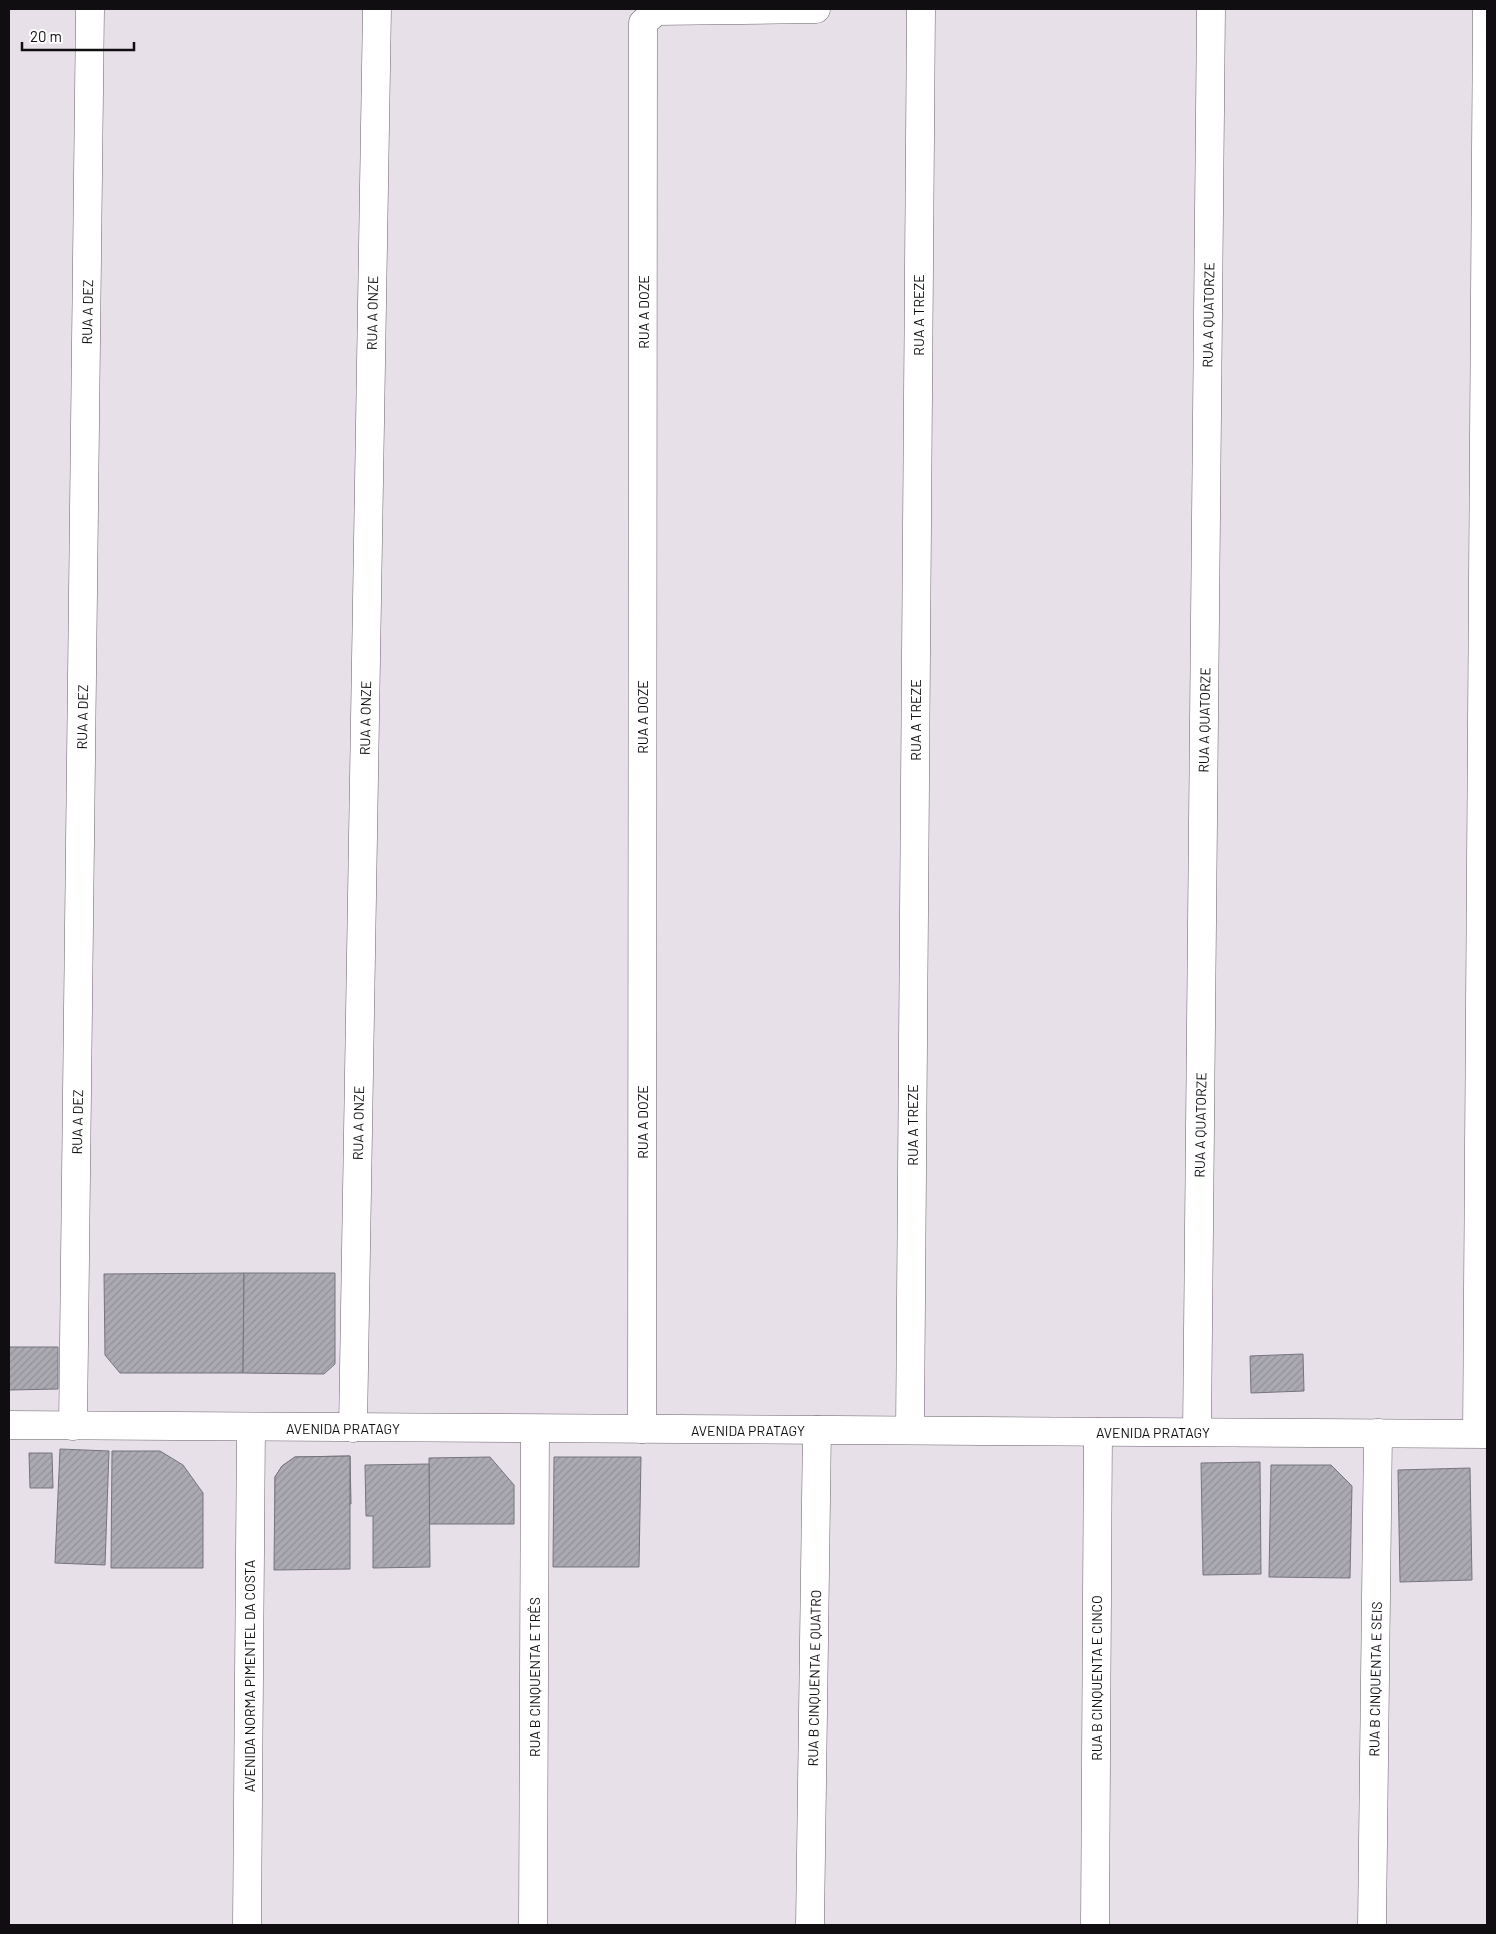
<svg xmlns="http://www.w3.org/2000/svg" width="1496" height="1934" viewBox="0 0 1496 1934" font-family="Barlow,sans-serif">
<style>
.building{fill:url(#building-hatch);stroke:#75747d}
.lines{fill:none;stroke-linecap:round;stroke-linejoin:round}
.street-casing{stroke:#6a636a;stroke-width:29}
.secondary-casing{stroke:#6a636a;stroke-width:29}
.street{stroke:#fff;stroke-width:28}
.secondary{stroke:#fff;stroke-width:28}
.labels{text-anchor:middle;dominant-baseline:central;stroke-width:4.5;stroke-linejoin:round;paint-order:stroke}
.street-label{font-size:14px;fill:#100e11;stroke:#fff}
</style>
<defs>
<pattern id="building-hatch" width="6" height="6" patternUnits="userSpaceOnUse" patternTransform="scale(1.25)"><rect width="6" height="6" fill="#abaab3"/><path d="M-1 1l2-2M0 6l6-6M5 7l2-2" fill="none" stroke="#929199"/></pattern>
</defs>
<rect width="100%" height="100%" fill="#e7e0e8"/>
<!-- building -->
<g class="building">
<polygon points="244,1273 243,1373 120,1373 105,1355 104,1274"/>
<polygon points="244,1273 335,1273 335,1364 324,1374 243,1373"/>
<polygon points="9,1347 58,1347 58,1389 9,1390"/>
<polygon points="1303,1354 1304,1391 1251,1393 1250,1356"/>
<polygon points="60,1449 109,1451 105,1565 55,1563"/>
<polygon points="112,1451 160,1451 183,1465 203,1493 203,1568 111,1568"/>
<polygon points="29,1453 52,1453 53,1488 30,1488"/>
<polygon points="350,1456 351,1504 275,1505 275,1477 282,1466 295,1457"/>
<polygon points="350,1456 350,1569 274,1570 275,1477 282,1466 295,1457"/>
<polygon points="490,1457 514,1485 514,1524 429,1524 429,1458"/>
<polygon points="554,1457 641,1457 639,1567 553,1567"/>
<polygon points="1260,1462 1261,1574 1203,1575 1201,1463"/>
<polygon points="429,1464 430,1567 373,1568 373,1516 366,1516 365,1465"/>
<polygon points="1271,1465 1331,1465 1352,1486 1350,1578 1269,1577"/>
<polygon points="1470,1468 1472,1580 1400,1582 1398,1470"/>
</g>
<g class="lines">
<!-- street casing -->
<g class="street-casing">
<g id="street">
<polyline points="73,1426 90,9"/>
<polyline points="353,1428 377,9"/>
<polyline points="642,1429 643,23 656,11 816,9"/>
<polyline points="910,1430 921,9"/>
<polyline points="1197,1432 1211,9"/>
<polyline points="1477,1433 1487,9"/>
<polyline points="533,1925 535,1429"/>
<polyline points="810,1925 817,1430"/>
<polyline points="1095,1925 1098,1432"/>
<polyline points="1372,1925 1378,1433"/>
</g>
</g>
<!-- secondary casing -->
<g class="secondary-casing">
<g id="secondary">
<polyline points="9,1425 1487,1434"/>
<polyline points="247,1925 251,1427"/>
</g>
</g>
<!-- street -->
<use href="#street" class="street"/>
<!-- secondary -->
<use href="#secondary" class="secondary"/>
</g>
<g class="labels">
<!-- street labels -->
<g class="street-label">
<text transform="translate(87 312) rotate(-89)">RUA A DEZ</text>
<text transform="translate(643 312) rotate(-90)">RUA A DOZE</text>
<text transform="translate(372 313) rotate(-89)">RUA A ONZE</text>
<text transform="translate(918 315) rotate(-90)">RUA A TREZE</text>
<text transform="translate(1208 315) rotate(-89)">RUA A QUATORZE</text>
<text transform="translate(82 717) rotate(-89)">RUA A DEZ</text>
<text transform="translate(642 717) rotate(-90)">RUA A DOZE</text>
<text transform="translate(365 718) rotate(-89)">RUA A ONZE</text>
<text transform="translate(915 720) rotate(-90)">RUA A TREZE</text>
<text transform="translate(1204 720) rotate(-89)">RUA A QUATORZE</text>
<text transform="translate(77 1122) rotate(-89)">RUA A DEZ</text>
<text transform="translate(642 1122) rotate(-90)">RUA A DOZE</text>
<text transform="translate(358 1123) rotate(-89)">RUA A ONZE</text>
<text transform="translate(912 1125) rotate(-90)">RUA A TREZE</text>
<text transform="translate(1200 1125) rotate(-89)">RUA A QUATORZE</text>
<text x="343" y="1428">AVENIDA PRATAGY</text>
<text x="748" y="1430">AVENIDA PRATAGY</text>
<text x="1153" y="1432">AVENIDA PRATAGY</text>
<text transform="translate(249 1676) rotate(-90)">AVENIDA NORMA PIMENTEL DA COSTA</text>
<text transform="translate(534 1677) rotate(-90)">RUA B CINQUENTA E TRÊS</text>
<text transform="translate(814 1678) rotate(-89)">RUA B CINQUENTA E QUATRO</text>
<text transform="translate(1096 1678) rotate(-90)">RUA B CINQUENTA E CINCO</text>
<text transform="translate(1375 1679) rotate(-89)">RUA B CINQUENTA E SEIS</text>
</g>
</g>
<!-- border -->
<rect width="1496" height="1934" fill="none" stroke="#100e11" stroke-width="20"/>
<!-- scale -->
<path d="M22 42v8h112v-8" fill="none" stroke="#100e11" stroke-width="2.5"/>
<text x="30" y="42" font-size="15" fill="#100e11" stroke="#ffffff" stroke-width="4" paint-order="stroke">20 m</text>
</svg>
